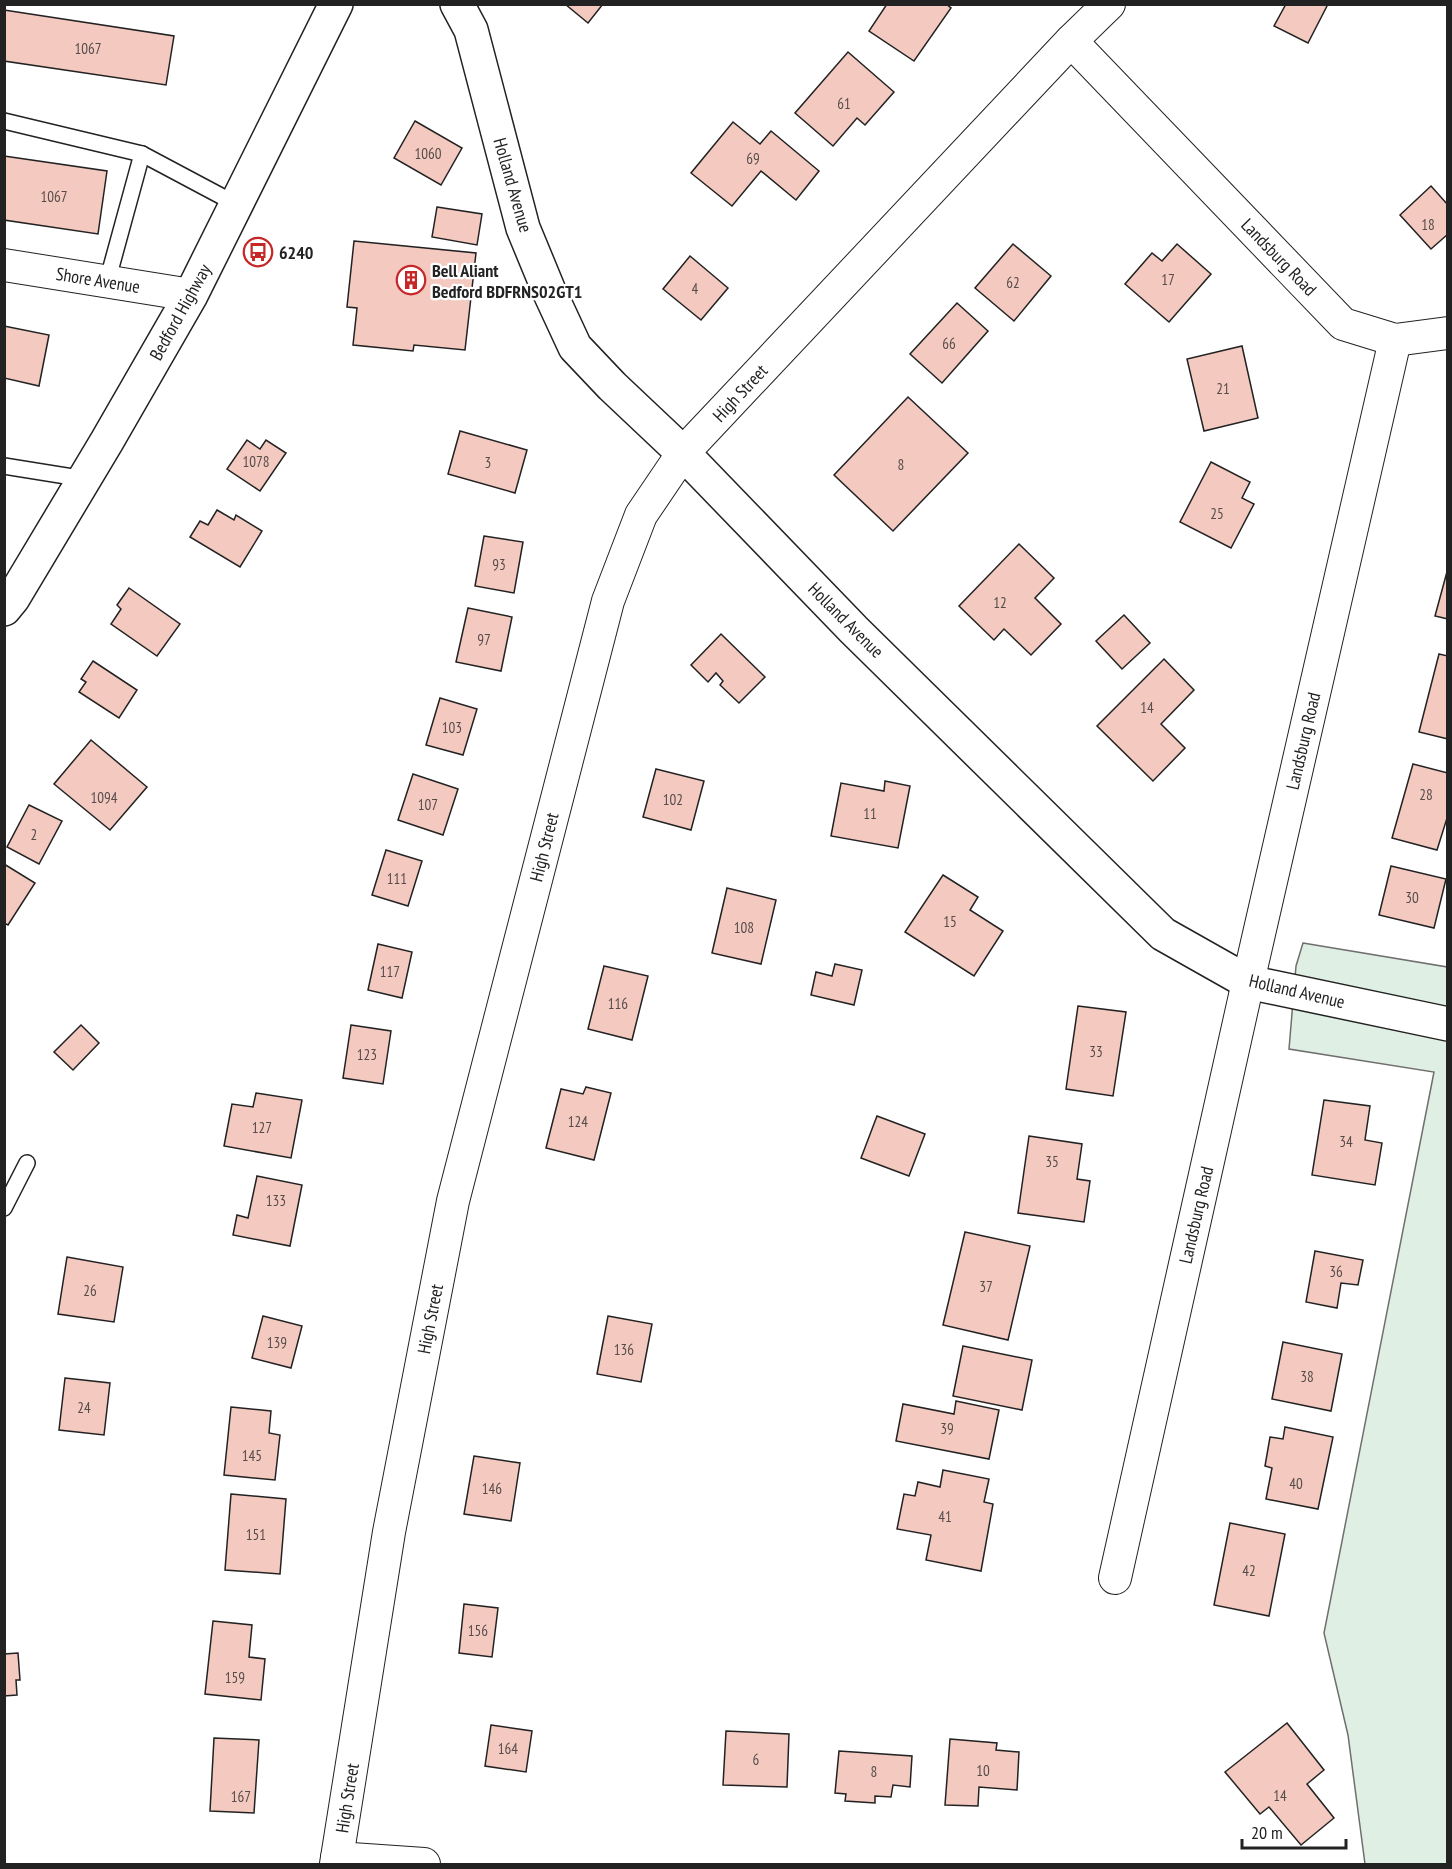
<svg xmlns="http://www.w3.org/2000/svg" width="1452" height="1869" viewBox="0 0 1452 1869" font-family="'PT Sans Narrow',sans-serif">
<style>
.green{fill:#e0efe3;stroke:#6f6f6f;stroke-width:1.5}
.building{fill:#f3c9c0;stroke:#222;stroke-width:1.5}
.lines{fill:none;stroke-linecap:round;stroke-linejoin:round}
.service-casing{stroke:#222;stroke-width:18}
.minor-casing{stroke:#222;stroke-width:34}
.tertiary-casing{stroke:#222;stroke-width:36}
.primary-casing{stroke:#222;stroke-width:36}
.service{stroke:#fff;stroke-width:15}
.minor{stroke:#fff;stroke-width:32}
.tertiary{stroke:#fff;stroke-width:33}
.primary{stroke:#fff;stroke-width:33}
.labels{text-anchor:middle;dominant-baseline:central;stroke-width:4.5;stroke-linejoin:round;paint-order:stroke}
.number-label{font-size:15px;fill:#564c4a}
.street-label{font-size:18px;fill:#222;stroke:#fff}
.poi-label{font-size:18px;font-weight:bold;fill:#222;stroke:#fff;text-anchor:start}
</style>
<rect width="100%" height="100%" fill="#fff"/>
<!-- green -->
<polygon class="green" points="1303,943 1447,967 1447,1864 1365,1864 1348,1735 1324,1633 1434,1072 1289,1049 1296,966"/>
<!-- building -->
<g class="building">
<polygon points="565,4 603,4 588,23"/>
<polygon points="887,4 946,4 951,8 914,61 869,31"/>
<polygon points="1286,4 1328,4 1308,43 1274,26"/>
<polygon points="4,10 174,36 166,85 4,61"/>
<polygon points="848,52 894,92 865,125 857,118 833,146 795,113"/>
<polygon points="415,121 462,148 441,185 394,158"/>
<polygon points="733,122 760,144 771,131 819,171 796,200 761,171 732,206 691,173"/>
<polygon points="4,156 107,171 98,234 4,220"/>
<polygon points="1431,186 1448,205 1448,234 1431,249 1400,215"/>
<polygon points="437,207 482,214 477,245 432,237"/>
<polygon points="354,241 476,253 465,350 414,345 413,351 353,345 357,308 347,307"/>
<polygon points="1013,244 1051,276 1014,321 975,288"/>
<polygon points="1177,244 1211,274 1169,322 1125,284 1152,253 1162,261"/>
<polygon points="690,256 728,288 701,320 663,289"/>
<polygon points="957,303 988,331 942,383 910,354"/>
<polygon points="4,326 49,335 39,386 4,378"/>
<polygon points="1242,346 1258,418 1204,431 1187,359"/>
<polygon points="908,397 968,453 893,531 834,475"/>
<polygon points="460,431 527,450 515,493 448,474"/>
<polygon points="247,440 260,449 266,440 286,453 260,491 227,469"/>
<polygon points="1211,462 1250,482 1242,498 1254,504 1231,548 1180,522"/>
<polygon points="217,510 234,520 236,515 262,531 240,567 190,537 200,521 208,525"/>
<polygon points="484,536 523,542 514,593 475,586"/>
<polygon points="1019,544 1054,578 1035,598 1061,624 1031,655 1004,629 994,640 959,606"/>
<polygon points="1448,568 1448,619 1435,616"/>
<polygon points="129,588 180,624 157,656 111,624 121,609 117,605"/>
<polygon points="468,608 512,617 501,671 456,662"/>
<polygon points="1124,615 1150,643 1122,669 1096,641"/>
<polygon points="721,634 765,677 739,703 720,685 723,681 716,673 708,682 691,665"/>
<polygon points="1439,654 1448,656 1448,739 1419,732"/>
<polygon points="1164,659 1194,690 1161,724 1185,748 1153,781 1097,726"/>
<polygon points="93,661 137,690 119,718 79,692 86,682 81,679"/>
<polygon points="440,698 477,709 463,755 426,745"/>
<polygon points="91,740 147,787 110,830 54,784"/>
<polygon points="1413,764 1448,773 1448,815 1437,850 1392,838"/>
<polygon points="656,769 704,781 691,830 643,817"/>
<polygon points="413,774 458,789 443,835 398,820"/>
<polygon points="885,781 910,786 898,848 831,836 841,783 884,791"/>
<polygon points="29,805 62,821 39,864 7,847"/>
<polygon points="386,850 422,861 408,906 372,895"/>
<polygon points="4,864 35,883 8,925 4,923"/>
<polygon points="1391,866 1446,879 1434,928 1379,915"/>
<polygon points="943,875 978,897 970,910 1003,931 974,976 905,932"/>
<polygon points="727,888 776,900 761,964 712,953"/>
<polygon points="378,944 412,952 402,998 368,990"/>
<polygon points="835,964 862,970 854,1005 811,995 816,972 832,976"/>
<polygon points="604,966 648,976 632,1040 588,1029"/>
<polygon points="1078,1006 1126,1012 1113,1096 1066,1089"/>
<polygon points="81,1025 99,1043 73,1070 54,1052"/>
<polygon points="351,1025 391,1031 383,1084 343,1078"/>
<polygon points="586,1087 611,1093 594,1160 546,1148 561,1089 583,1094"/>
<polygon points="256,1093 302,1100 291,1158 224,1146 232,1104 253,1107"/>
<polygon points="1324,1100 1370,1106 1365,1140 1382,1143 1375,1185 1312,1175"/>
<polygon points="877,1116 925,1134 909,1176 861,1158"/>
<polygon points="1029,1136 1082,1144 1077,1179 1090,1181 1084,1222 1018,1213"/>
<polygon points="257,1176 302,1185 290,1246 233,1235 237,1215 248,1218"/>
<polygon points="965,1232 1030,1246 1008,1340 943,1325"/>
<polygon points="1315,1251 1363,1260 1358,1285 1341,1283 1337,1308 1306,1302"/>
<polygon points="67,1257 123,1267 114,1322 58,1314"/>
<polygon points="263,1316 302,1326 291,1368 252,1358"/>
<polygon points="608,1316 652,1324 641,1382 597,1374"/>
<polygon points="1283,1342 1342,1354 1331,1411 1272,1399"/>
<polygon points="963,1346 1032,1360 1022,1410 953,1396"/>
<polygon points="65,1378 110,1383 104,1435 59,1430"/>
<polygon points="956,1401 999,1410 989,1459 896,1441 903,1404 954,1414"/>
<polygon points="231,1407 271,1411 269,1433 280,1435 275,1480 224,1475"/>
<polygon points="1285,1427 1333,1437 1318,1509 1266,1499 1272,1468 1265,1466 1270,1437 1283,1439"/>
<polygon points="474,1456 520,1463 511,1521 464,1514"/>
<polygon points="943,1470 989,1479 984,1502 993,1504 981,1571 926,1560 931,1535 897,1529 904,1494 915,1496 918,1482 940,1487"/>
<polygon points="231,1494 286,1499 280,1574 225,1570"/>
<polygon points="1230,1523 1285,1534 1269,1616 1214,1605"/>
<polygon points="464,1604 498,1608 492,1657 459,1653"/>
<polygon points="213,1621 252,1625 249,1657 265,1659 261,1700 205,1694"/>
<polygon points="18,1653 20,1680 16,1680 17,1695 4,1696 4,1654"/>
<polygon points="1287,1723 1324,1770 1307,1784 1334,1818 1301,1845 1269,1807 1260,1814 1225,1772"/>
<polygon points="491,1725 532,1731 526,1772 485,1766"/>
<polygon points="726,1731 789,1734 787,1787 723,1785"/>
<polygon points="214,1738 259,1740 254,1813 210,1811"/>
<polygon points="950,1739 997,1743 996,1750 1019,1752 1017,1790 979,1787 978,1806 945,1805"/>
<polygon points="839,1751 912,1756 910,1787 893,1785 891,1797 875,1796 875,1803 845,1801 846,1794 835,1793"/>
</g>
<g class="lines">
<!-- service casing -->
<g class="service-casing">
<g id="service">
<polyline points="4,121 142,154 236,204"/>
<polyline points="107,282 142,154"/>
<polyline points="4,466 85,479"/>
<polyline points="4,1208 27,1163"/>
</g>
</g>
<!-- minor casing -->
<g class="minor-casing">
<g id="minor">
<polyline points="1071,41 1343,324 1395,340 1448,333"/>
<polyline points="4,265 191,295"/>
<polyline points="1115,1578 1248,982 1395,340"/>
<polyline points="337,1858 424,1864"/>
<polyline points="336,1864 389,1532 453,1201 608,601 641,515 683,453 1071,41 1109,4"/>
</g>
</g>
<!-- tertiary casing -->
<g class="tertiary-casing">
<polyline id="tertiary" points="457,4 471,30 523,228 549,291 575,347 612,386 683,453 854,630 1163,934 1248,982 1448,1024"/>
</g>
<!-- primary casing -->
<g class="primary-casing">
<polyline id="primary" points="4,609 13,598 107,441 191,295 336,4"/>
</g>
<!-- service -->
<use href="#service" class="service"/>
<!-- minor -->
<use href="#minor" class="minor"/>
<!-- tertiary -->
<use href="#tertiary" class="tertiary"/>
<!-- primary -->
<use href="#primary" class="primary"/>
</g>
<!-- icons -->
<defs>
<g id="bus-ring" transform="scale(1.5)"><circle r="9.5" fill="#fff" stroke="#c62828" stroke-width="1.5"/><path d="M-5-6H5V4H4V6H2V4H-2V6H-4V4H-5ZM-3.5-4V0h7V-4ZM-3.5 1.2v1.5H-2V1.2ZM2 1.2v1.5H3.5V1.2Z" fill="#c62828"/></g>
<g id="building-ring" transform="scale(1.5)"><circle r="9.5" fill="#fff" stroke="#c62828" stroke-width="1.5"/><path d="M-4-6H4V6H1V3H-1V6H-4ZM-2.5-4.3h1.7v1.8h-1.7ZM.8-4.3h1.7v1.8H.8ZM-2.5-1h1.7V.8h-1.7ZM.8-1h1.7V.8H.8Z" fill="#c62828"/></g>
</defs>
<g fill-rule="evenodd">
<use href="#bus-ring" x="258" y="252"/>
<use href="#building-ring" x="411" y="280"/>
</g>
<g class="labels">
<!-- number labels -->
<g class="number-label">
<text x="88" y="48">1067</text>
<text x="844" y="103">61</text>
<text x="428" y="153">1060</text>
<text x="753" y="158">69</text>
<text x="54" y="196">1067</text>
<text x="1428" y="224">18</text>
<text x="1168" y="279">17</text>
<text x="1013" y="282">62</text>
<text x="695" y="288">4</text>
<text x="949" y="343">66</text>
<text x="1223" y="388">21</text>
<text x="256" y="461">1078</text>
<text x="488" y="462">3</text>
<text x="901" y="464">8</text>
<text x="1217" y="513">25</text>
<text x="499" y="564">93</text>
<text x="1000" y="602">12</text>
<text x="484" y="639">97</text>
<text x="1147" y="707">14</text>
<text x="452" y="727">103</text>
<text x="1426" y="794">28</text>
<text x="104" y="797">1094</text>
<text x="673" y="799">102</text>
<text x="428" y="804">107</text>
<text x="870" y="813">11</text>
<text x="34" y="834">2</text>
<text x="397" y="878">111</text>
<text x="1412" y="897">30</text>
<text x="950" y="921">15</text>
<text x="744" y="927">108</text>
<text x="390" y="971">117</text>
<text x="618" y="1003">116</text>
<text x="1096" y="1051">33</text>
<text x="367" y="1054">123</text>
<text x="578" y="1121">124</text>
<text x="262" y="1127">127</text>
<text x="1346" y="1141">34</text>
<text x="1052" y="1161">35</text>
<text x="276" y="1200">133</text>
<text x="1336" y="1271">36</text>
<text x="986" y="1286">37</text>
<text x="90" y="1290">26</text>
<text x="277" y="1342">139</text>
<text x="624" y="1349">136</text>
<text x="1307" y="1376">38</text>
<text x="84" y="1407">24</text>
<text x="947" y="1428">39</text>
<text x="252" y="1455">145</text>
<text x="1296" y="1483">40</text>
<text x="492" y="1488">146</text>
<text x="945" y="1516">41</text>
<text x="256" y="1534">151</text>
<text x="1249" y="1570">42</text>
<text x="478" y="1630">156</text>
<text x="235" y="1677">159</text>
<text x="508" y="1748">164</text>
<text x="756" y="1759">6</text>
<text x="983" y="1770">10</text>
<text x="874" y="1771">8</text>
<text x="1280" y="1795">14</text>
<text x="241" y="1796">167</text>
</g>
<!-- street labels -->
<g class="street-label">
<text transform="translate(513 185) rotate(74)">Holland Avenue</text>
<text transform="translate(1279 257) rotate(46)">Landsburg Road</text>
<text transform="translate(98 280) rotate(9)">Shore Avenue</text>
<text transform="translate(180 312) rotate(-61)">Bedford Highway</text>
<text transform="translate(740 393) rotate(-47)">High Street</text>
<text transform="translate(846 620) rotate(45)">Holland Avenue</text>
<text transform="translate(1303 741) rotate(-77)">Landsburg Road</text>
<text transform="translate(544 847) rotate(-76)">High Street</text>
<text transform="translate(1297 991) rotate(13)">Holland Avenue</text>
<text transform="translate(1196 1215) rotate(-77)">Landsburg Road</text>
<text transform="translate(430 1319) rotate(-79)">High Street</text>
<text transform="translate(347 1798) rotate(-81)">High Street</text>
</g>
<!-- poi labels -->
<g class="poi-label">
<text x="279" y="252">6240</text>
<text x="432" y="270">Bell Aliant<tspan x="432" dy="21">Bedford BDFRNS02GT1</tspan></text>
</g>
</g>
<!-- border -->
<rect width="1452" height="1869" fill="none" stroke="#222222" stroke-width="12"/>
<!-- scale -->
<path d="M1242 1839v9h104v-9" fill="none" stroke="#222222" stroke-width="3"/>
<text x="1251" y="1839" font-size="18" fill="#222222" stroke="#ffffff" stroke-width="4.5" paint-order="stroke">20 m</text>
</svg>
